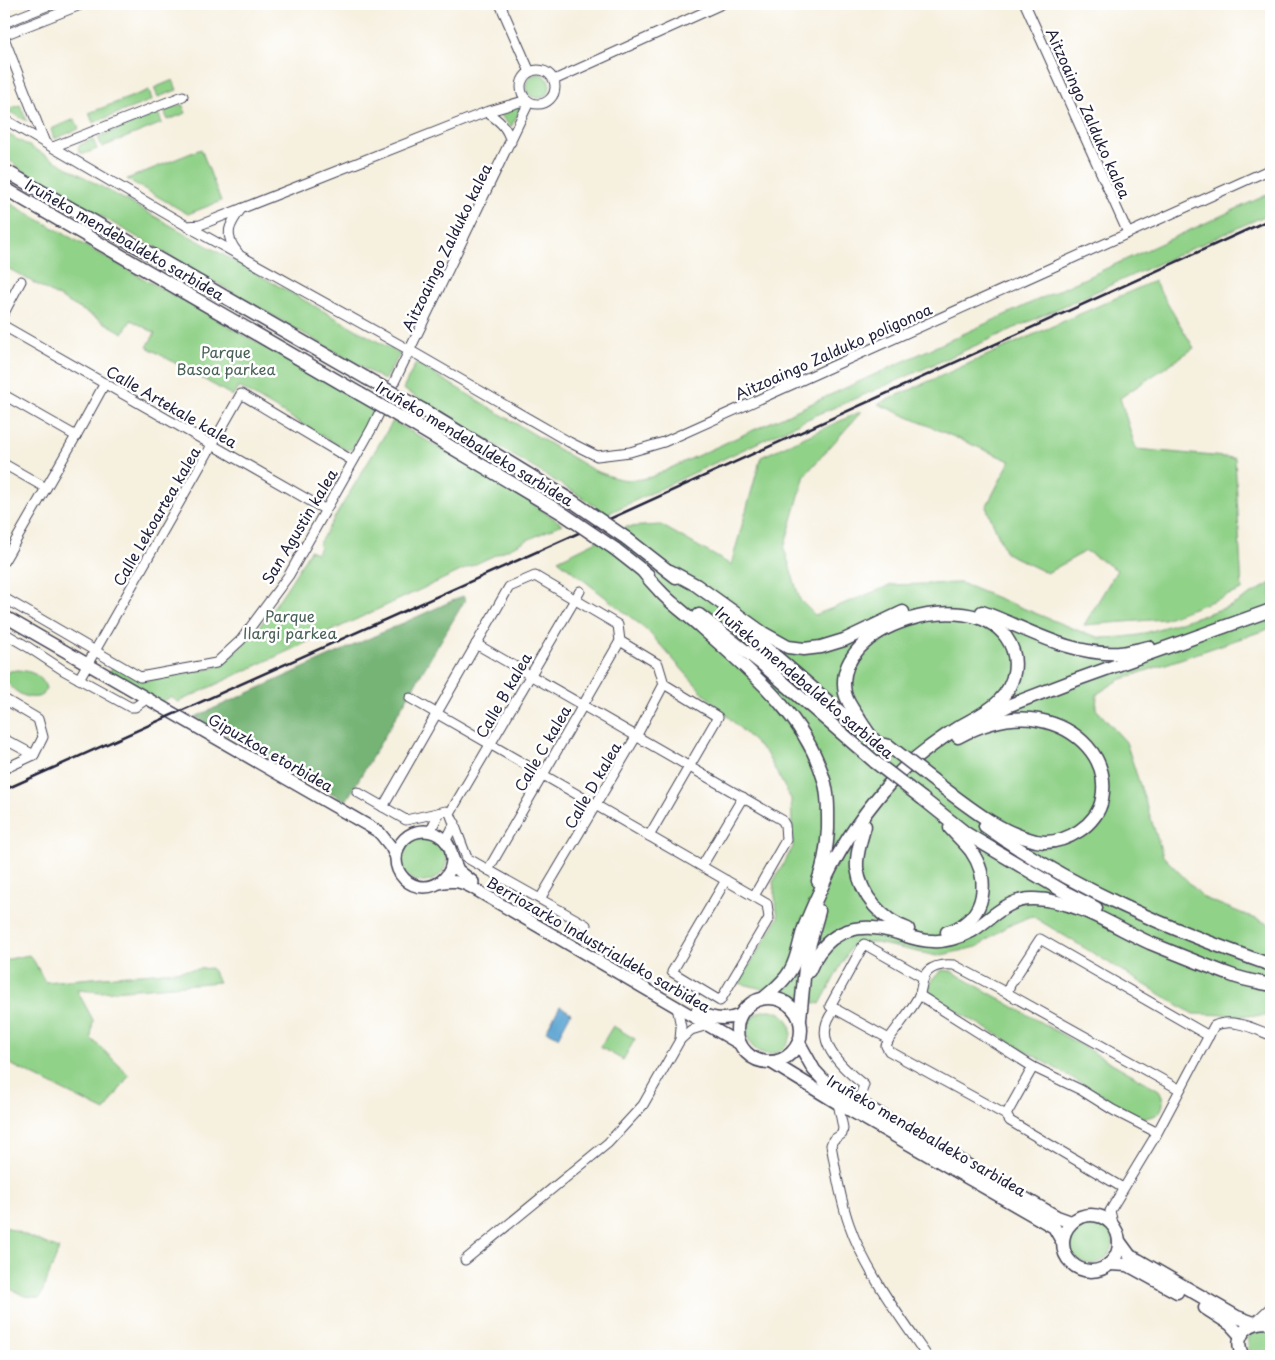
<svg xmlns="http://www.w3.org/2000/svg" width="1275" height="1360" viewBox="0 0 1275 1360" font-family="'Playpen Sans',sans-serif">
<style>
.green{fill:#91d289;stroke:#5a7a62}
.forest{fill:#74b475;stroke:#4b6b58}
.water{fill:#59a3d1;stroke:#3e6286}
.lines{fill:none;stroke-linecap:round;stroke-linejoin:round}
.minor-casing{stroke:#424154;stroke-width:11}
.major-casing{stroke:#424154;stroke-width:14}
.highway-casing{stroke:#424154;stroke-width:15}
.minor{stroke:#fff;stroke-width:9}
.major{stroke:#fff;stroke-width:11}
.highway{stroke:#fff;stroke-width:12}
.rail{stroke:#22223b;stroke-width:2.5}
.highway-bridge-casing{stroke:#424154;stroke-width:15;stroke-linecap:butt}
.highway-bridge{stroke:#fff;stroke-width:12}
.labels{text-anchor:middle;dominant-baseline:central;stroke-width:5;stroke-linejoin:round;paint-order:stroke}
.street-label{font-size:15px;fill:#22223b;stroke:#fff}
.park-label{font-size:15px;fill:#496056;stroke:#fff}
</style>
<rect width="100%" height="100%" fill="#fff"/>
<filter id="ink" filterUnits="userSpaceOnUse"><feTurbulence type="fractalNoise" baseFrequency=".02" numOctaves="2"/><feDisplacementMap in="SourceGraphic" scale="10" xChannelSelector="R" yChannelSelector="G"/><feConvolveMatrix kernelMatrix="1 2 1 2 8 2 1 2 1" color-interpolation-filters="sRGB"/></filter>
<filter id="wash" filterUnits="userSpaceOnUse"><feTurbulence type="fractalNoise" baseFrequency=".0096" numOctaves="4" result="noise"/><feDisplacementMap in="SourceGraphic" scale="20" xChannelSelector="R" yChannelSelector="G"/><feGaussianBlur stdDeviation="1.12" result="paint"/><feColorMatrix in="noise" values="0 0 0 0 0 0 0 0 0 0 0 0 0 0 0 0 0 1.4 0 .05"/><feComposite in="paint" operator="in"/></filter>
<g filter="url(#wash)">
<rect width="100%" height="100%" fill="#f6f0df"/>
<!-- green -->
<g class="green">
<circle cx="538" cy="86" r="12"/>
<polygon points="173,80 177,90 158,97 154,88"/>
<polygon points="149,90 152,100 93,123 89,113"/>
<polygon points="182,104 186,113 168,120 164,111"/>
<polygon points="20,105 27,121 6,110"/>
<polygon points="519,106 520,110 511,127 499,114"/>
<polygon points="158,113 162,123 102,147 98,137"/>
<polygon points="75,119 79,129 54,139 51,129"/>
<polygon points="4,132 400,354 384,380 23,171 4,156"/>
<polygon points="93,139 97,149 84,154 79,152 78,148 80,145"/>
<polygon points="201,149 221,201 188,214 127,179"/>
<path d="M 1271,193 L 1271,213 L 901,379 L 814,416 L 607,514 L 577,494 L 403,389 L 416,363 L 593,470 C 617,479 626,483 651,477 Z"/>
<polygon points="4,200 356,398 375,410 352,449 346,450 241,388 238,388 233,396 147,347 155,333 131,320 123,333 4,266"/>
<polygon points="1154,281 1194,348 1120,398 1136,449 1235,458 1242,590 1164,619 1084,625 1117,570 1086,551 1047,573 1006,553 986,507 1010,461 878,404"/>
<polygon points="862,411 805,475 784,548 800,600 815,615 891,585 961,583 1079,631 1101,638 1124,637 1139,635 1231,606 1271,583 1271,628 1119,680 1097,694 1096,709 1126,742 1163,856 1204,898 1271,925 1271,1016 1193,1014 1032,916 1007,926 977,947 937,956 872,942 852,945 820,1004 739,983 778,918 773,882 793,847 791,799 766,753 704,694 647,630 558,560 626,527 661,525 731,565 761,457"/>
<path d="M 393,421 L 514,491 L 562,524 L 178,702 L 171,697 L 161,702 L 109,673 L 114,664 L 143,681 L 214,668 C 249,650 290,585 310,550 L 317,553 L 320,547 L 318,545 Z"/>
<path d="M 18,670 C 31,671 42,675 46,688 L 43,695 C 28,703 9,690 4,675 L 10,671 Z"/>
<circle cx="423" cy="858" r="24"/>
<polygon points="29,955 34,961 45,982 211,968 219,982 101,992 77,990 93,1020 91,1038 129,1075 105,1111 4,1061 4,960"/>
<path d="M 942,970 L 951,971 L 1159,1090 C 1170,1107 1157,1122 1138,1116 L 934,998 L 929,989 L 932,979 Z"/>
<circle cx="769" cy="1032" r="22"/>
<polygon points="613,1026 635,1039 623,1060 600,1047"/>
<circle cx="1091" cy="1242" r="22"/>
<polygon points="4,1226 59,1249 40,1298 25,1296 4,1286"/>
<path d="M 1271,1328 L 1271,1356 L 1255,1356 C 1245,1348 1246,1337 1255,1329 Z"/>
</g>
<!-- forest -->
<polygon class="forest" points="463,596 465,600 346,801 195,717"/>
<!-- water -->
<polygon class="water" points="560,1006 571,1013 558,1037 546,1031"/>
</g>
<g filter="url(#ink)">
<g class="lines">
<!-- minor casing -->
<g class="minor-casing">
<g id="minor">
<polyline points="500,4 530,72"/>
<polyline points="1025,4 1128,233"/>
<polyline points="4,23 52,4"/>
<polyline points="4,35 83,4"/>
<polyline points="4,38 45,143"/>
<circle cx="538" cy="87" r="17"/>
<polyline points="554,80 722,4"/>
<path d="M 486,112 C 499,120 507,127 511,142"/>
<polyline points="4,119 187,226 411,351 569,442 597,456 630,452 664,442 1271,169"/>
<polyline points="53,147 183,96"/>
<polyline points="187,226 200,225 486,112 527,100"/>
<path d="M 238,253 C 223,235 229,225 241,209"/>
<polyline points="4,313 21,281"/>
<polyline points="4,326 326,510"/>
<polyline points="4,395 76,436"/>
<polyline points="4,464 46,488"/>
<polyline points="4,561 76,436 105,383"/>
<polyline points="4,598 140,677 216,663 241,640 289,575 372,428 529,102"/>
<polyline points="4,633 28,647 63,670 130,707 135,707 148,698"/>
<polyline points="476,644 782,820 785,825 786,840 754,896"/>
<polyline points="79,679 241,394 353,461"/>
<polyline points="410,698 767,904 769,918 720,1001 672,972 726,880"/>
<polyline points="4,699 38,719 43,737 34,755 4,769"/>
<polyline points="4,739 34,755"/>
<polyline points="357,792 406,820 446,811 450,813 467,858 586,925"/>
<polyline points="383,807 509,587 535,576 618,625 620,641 658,664 664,684 718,717 649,836"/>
<polyline points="450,813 580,591"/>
<polyline points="430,832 439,813"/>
<polyline points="445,842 455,823"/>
<polyline points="702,866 743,797"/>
<polyline points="488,870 620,641"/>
<polyline points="540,899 637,735 664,684"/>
<polyline points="1007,993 1010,985 1040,939 1209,1036"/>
<polyline points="919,995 1033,1067 1081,1090 1113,1110 1152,1130 1156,1135"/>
<polyline points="677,1007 681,1027 680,1040"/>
<path d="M 836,1008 C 808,1038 841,1067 864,1085 L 858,1102"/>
<polyline points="889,1039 830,1006 864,944 924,978"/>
<path d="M 838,1103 L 843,1128 L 842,1134 L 833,1140 L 831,1145 C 836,1171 840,1199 849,1224 C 865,1270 899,1316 927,1356"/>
<polyline points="1006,1115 1033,1067"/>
<path d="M 1123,1188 L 1010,1121 L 1006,1115 L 889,1051 L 886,1046 L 889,1039 C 897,1027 915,1006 920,993 C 922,986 922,977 928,971 C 935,965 945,964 954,965 L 1007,993 L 1179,1089"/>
<path d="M 1114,1227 L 1110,1211 L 1156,1135 L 1214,1026 C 1232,1017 1254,1029 1271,1035"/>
<polyline points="465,1260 608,1143 643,1105 680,1040 691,1030 708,1025"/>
<polyline points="1254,1323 1271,1307"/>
</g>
</g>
<!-- major casing -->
<g class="major-casing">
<g id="major">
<polyline points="4,616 379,832 391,847 396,857"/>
<circle cx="424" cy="859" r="28"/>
<polyline points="451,854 458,870 473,882"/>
<path d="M 439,883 C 452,880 459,881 471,887 L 740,1044"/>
<path d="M 697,1011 C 711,1019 725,1021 740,1015"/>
</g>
</g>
<!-- highway casing -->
<g class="highway-casing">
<g id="highway">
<polyline points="4,170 366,378"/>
<polyline points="4,188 360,394"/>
<polyline points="423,410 572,501"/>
<polyline points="414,425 562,513"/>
<polyline points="626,538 676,577"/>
<polyline points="615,549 648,575"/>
<path d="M 642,570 C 647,577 653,584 659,590 C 671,604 688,615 702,628 C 749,670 806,716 824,780 C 829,796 828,813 828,829 C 827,847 824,865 818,881"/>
<polyline points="670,571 696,585 763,633 788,647 804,649 821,647 844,640 903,612"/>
<path d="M 982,612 C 1027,628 1070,656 1119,653 C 1129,652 1139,649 1149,647"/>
<polyline points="699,615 762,664 875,762"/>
<polyline points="731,620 773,654 861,730"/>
<polyline points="988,716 1010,705 1070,682 1271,610"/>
<path d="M 938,784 C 968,806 998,832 1036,841 C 1051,844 1065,840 1079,831 C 1090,824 1100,812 1102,799 C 1110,757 1076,727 1038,720 C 1010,715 982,724 958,737"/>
<polyline points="923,799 967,834 1063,891 1096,908"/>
<path d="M 865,826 C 861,839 856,854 857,868 C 861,896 882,920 908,929"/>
<path d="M 985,826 C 1071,888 1171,930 1271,965"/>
<path d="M 947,932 C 951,931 957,929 961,926 C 988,909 988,875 971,851 C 965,843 957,836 950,828"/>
<path d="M 809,971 C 824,934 853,921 891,931 C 905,935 917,941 932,941 C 944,942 961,937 972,931 C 992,918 1008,898 1034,899 C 1076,900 1113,926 1150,943 C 1177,954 1204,965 1231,975 C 1244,980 1258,982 1271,985"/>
<path d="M 764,998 C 773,990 784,982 790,971 C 798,958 799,942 804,928 C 810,912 818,895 825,880 C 844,840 870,804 900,772 C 916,756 935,743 954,730 C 968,721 986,714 998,702 C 1016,684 1021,658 1006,637 C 970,585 831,625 845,693 C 847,702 853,710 858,717 C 862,723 872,740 878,743 C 881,745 886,745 889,746"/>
<circle cx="769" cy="1030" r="32"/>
<polyline points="800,1019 806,957 819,911"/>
<polyline points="799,1043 814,1070 827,1084 1057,1217 1071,1222"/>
<polyline points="771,1062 838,1103 1054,1227 1062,1241"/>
<circle cx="1091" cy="1243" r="28"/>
<polyline points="1119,1241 1130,1256 1138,1260 1237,1317 1254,1323"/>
<polyline points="1109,1264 1128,1265 1177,1292"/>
<polyline points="1205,1308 1230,1324 1241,1336"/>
<path d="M 1243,1356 C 1231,1336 1251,1318 1271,1323"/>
</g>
</g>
<!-- minor -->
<use href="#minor" class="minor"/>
<!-- major -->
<use href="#major" class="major"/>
<!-- highway -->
<use href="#highway" class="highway"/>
<!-- rail -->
<polyline class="rail" points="4,790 572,536 1271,219"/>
<!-- highway-bridge casing -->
<g class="highway-bridge-casing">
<g id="highway-bridge">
<polyline points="366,378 423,410"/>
<polyline points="360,394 414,425"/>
<polyline points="572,501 626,538"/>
<polyline points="562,513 615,549"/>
<polyline points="889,746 938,784"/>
<polyline points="875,762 923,799"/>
</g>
</g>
<!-- highway-bridge -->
<use href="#highway-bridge" class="highway-bridge"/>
</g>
</g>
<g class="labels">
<!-- street labels -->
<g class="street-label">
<text transform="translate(1089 113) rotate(66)">Aitzoaingo Zalduko kalea</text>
<text transform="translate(125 239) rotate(30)">Iruñeko mendebaldeko sarbidea</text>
<text transform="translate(446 247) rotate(-64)">Aitzoaingo Zalduko kalea</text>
<text transform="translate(833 351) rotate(-24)">Aitzoaingo Zalduko poligonoa</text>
<text transform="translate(172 406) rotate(30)">Calle Artekale kalea</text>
<text transform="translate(475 443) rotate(31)">Iruñeko mendebaldeko sarbidea</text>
<text transform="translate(156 516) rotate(-60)">Calle Lekoartea kalea</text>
<text transform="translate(299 526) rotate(-59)">San Agustin kalea</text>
<text transform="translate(805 682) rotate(40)">Iruñeko mendebaldeko sarbidea</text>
<text transform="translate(503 695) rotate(-60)">Calle B kalea</text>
<text transform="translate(542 748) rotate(-60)">Calle C kalea</text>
<text transform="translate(271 752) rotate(30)">Gipuzkoa etorbidea</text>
<text transform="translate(592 785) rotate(-60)">Calle D kalea</text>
<text transform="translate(599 944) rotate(30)">Berriozarko Industrialdeko sarbidea</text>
<text transform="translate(927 1135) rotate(30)">Iruñeko mendebaldeko sarbidea</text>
</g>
<!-- park labels -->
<g class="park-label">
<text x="226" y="351">Parque<tspan x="226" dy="17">Basoa parkea</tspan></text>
<text x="290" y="615">Parque<tspan x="290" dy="17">Ilargi parkea</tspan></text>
</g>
</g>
<!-- margin -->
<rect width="1275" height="1360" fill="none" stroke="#fff" stroke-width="20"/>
</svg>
